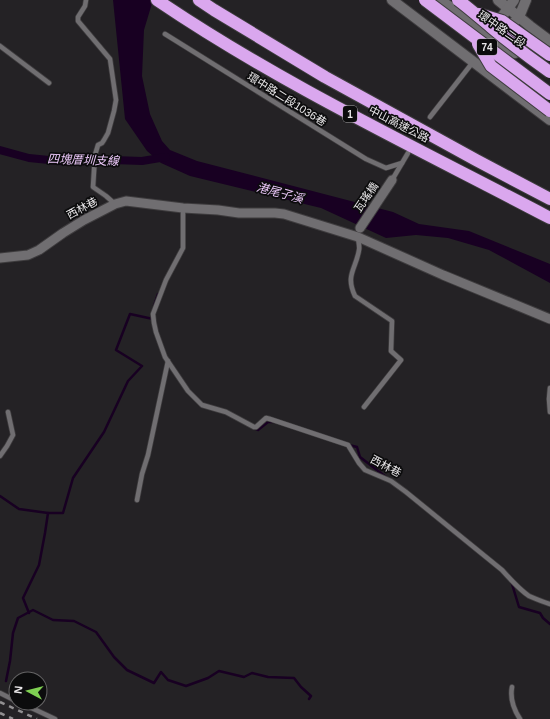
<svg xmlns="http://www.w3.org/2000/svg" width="550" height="719" viewBox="0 0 550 719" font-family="Helvetica,'Noto Sans TC',sans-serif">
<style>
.water{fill:#180022}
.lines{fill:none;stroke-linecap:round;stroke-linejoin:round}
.stream{stroke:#180022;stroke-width:2.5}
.canal{stroke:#180022;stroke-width:8}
.lane-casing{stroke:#3e3c3e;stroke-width:6}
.street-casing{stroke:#3e3c3e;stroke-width:11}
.secondary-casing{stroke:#3e3c3e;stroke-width:12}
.highway-casing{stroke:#3e3c3e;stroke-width:14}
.lane{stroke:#706e71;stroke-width:4.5}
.street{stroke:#706e71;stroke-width:9}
.secondary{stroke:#706e71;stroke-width:10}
.highway{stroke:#daa7ee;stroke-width:12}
.rail{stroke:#929092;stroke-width:2.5;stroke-dasharray:5 5;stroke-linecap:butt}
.highway-bridge-casing{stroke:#3e3c3e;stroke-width:14;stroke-linecap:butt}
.highway-bridge{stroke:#daa7ee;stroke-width:12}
.labels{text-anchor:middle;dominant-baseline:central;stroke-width:3.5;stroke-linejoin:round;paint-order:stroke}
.shield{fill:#0c0c0d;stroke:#a7a6a8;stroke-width:1}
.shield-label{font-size:10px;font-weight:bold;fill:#eae8ea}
.street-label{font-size:11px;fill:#eae8ea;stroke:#0c0c0d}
.water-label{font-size:12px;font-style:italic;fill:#ecc8fa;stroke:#0c0c0d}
</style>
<rect width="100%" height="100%" fill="#242225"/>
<!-- water -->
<polygon class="water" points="113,0 153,0 144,30 142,76 150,114 162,141 170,150 197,161 393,212 419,224 469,231 550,264 550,283 489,250 448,238 416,235 386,238 321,208 190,176 161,163 147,151 125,119"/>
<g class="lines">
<!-- stream -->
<g class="stream">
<polyline points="154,306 158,294"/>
<polyline points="254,428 258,430 268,422 274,422"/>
<polyline points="349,445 357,447 360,457 386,477"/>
<polyline points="0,496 19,509 48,513 63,513 73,478 104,432 128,381 142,366 116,350 130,314 153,319"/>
<polyline points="511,582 512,584 519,607 540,613 543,618 550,624"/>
<polyline points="29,613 23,598 39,565 45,533 48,513"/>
<polyline points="6,681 10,661 13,633 18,618 33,610 53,620 74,621 96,632 114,657 127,670 154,683 161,672 168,680 186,686 208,678 219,671 244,677 252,673 268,677 294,678 301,687 311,696 309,699"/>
</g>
<!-- canal -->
<polyline class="canal" points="0,150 29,158 69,162 113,160 142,161 166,157"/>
<!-- lane casing -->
<g class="lane-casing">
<g id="lane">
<polyline points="86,0 85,6 78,17 78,21 110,59 116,100 114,111 108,133 104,140 102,143 98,145 95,155 93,187 106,196 115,204"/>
<polyline points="165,34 366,159 386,168 402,163"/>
<polyline points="0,46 49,83"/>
<polyline points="430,117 473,62"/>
<polyline points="392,180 408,153"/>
<path d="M 183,208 L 183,248 L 166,280 L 153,314 L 154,323 L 156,332 L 165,357 L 188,391 L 202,405 L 226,412 L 254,427 L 256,427 L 266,418 L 270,419 L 348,445 L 359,463 L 365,470 L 391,481 L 406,492 L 502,570 C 510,579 519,589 529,596 C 536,599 543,602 550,604"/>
<path d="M 358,237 C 358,241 360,246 359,250 C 356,269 345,275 355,296 L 392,321 L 391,351 L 401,360 L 364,407"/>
<polyline points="550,388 549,399 550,412"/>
<polyline points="0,456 7,446 13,435 8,412"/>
<polyline points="137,500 142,474 148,455 168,361"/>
<path d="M 512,687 C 510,698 514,710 520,719"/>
<polyline points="0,693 16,701"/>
<polyline points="21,703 55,719"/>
</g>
</g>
<!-- street casing -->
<g class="street-casing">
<g id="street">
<polyline points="360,228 392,180"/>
<polyline points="0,258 28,255 39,250 63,233 84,220 115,204 126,201 183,208 218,210 239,213 275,213 284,214 358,237 443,275 550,319"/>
</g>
</g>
<!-- secondary casing -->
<g class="secondary-casing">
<g id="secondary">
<polyline points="392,0 550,120"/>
<polyline points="440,0 459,13 488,35 515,53"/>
<polyline points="498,0 530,26 550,41"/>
<polyline points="496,25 514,0"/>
<polyline points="505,32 519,17 526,0"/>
</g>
</g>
<!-- highway casing -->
<g class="highway-casing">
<g id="highway">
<path d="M 157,0 C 281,84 417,148 550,218"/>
<polyline points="199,0 214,10 325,77 476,160 550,199"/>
</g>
</g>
<!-- lane -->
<use href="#lane" class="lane"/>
<!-- street -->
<use href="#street" class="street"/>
<!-- secondary -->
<use href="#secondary" class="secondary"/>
<!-- highway -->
<use href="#highway" class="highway"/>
<!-- rail -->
<g class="rail">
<polyline points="0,702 37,719"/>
<polyline points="0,713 13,719"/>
</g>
<!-- highway-bridge casing -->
<g class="highway-bridge-casing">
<g id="highway-bridge">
<polyline points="425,0 550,94"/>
<path d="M 458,0 C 470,9 480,18 491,27 C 510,43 530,58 550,72"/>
<polyline points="479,14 502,21 550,55"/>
<polyline points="478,44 491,66 550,111"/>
</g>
</g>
<!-- highway-bridge -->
<use href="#highway-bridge" class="highway-bridge"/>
</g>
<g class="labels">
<!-- shield labels -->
<g class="shield">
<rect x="477" y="39" width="20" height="16" rx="3"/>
<rect x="343" y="106" width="14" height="16" rx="3"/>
</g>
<g class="shield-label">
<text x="487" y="47">74</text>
<text x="350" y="114">1</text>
</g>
<!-- street labels -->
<g class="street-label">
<text transform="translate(502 29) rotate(35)">環中路二段</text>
<text transform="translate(287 99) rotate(32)">環中路二段1036巷</text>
<text transform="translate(399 124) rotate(27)">中山高速公路</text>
<text transform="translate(366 197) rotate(-56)">瓦瑤橋</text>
<text transform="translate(82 208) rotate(-28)">西林巷</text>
<text transform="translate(386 466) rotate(28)">西林巷</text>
</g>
<!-- water labels -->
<g class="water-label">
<text transform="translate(83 160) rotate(2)">四塊厝圳支線</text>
<text transform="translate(280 193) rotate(15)">港尾子溪</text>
</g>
</g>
<!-- north arrow -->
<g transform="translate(28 691) rotate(277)"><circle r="19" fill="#0c0c0d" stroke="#656465"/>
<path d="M0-3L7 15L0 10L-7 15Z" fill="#7fd052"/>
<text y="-6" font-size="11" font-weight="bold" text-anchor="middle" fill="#eae8ea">N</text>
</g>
</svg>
